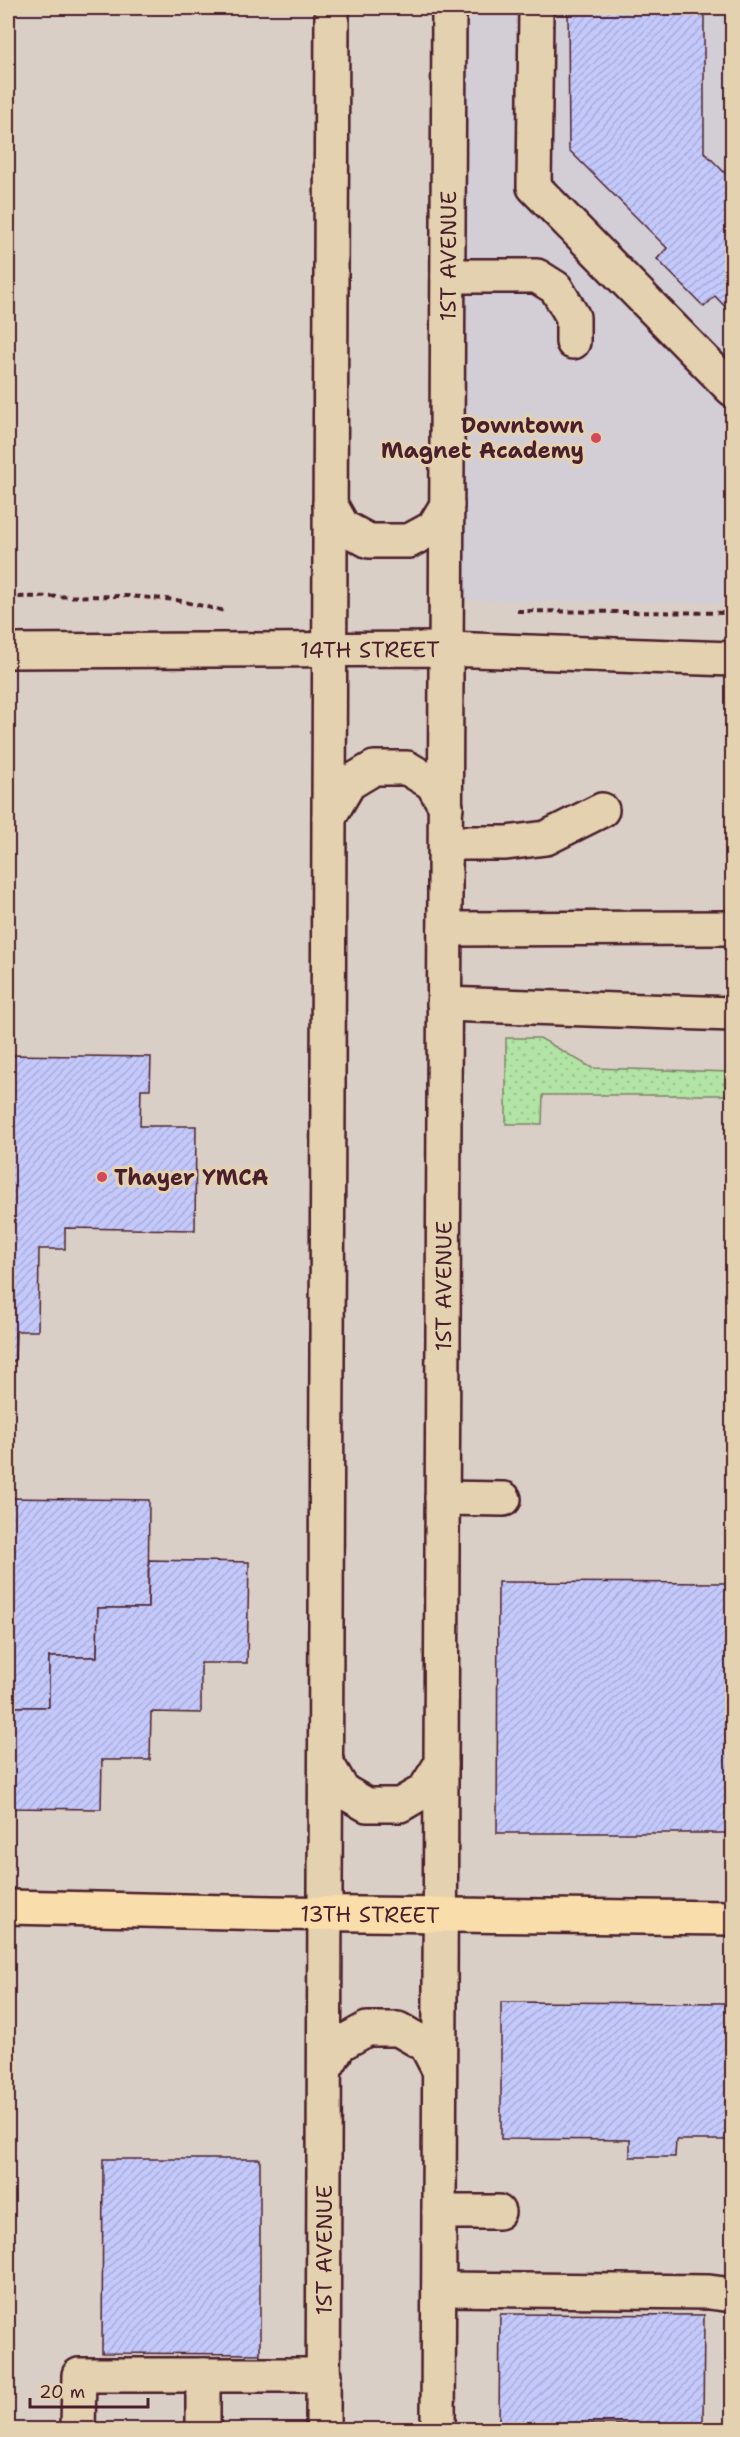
<svg xmlns="http://www.w3.org/2000/svg" width="740" height="2437" viewBox="0 0 740 2437" font-family="'Shantell Sans',sans-serif">
<style>
.built{fill:#d3cdd6}
.grass{fill:url(#grass-dots);stroke:#7e8268;stroke-width:1.5}
.building{fill:url(#building-hatch);stroke:#4a1f2b;stroke-width:1.5}
.lines{fill:none;stroke-linecap:round;stroke-linejoin:round}
.minor-casing{stroke:#4a1f2b;stroke-width:38}
.major-casing{stroke:#4a1f2b;stroke-width:38}
.path{stroke:#4a1f2b;stroke-width:4;stroke-dasharray:6 4.5;stroke-linecap:butt}
.minor{stroke:#e3d1af;stroke-width:33}
.major{stroke:#f9deab;stroke-width:33}
.poi-dot{fill:#d1495b;stroke:#e3d1af;stroke-width:2}
.labels{text-anchor:middle;dominant-baseline:central;stroke-width:6;stroke-linejoin:round;paint-order:stroke}
.street-label{font-size:22px;fill:#4a1f2b;stroke:#e3d1af}
.poi-label{font-size:22px;font-weight:bold;fill:#4a1f2b;stroke:#e3d1af;text-anchor:end}
</style>
<defs>
<pattern id="grass-dots" width="8" height="8" patternUnits="userSpaceOnUse" patternTransform="scale(1.5)"><rect width="8" height="8" fill="#b1e4a5"/><path d="M2 2h.1M6 6h.1" fill="none" stroke="#9ac38e" stroke-width="1.8" stroke-linecap="round"/></pattern>
<pattern id="building-hatch" width="6" height="6" patternUnits="userSpaceOnUse" patternTransform="scale(1.5)"><rect width="6" height="6" fill="#c4c9fb"/><path d="M-1 1l2-2M0 6l6-6M5 7l2-2" fill="none" stroke="#aaacd7"/></pattern>
</defs>
<rect width="100%" height="100%" fill="#dacfc6"/>
<filter id="ink" filterUnits="userSpaceOnUse"><feTurbulence type="fractalNoise" baseFrequency=".0167" numOctaves="2"/><feDisplacementMap in="SourceGraphic" scale="12" xChannelSelector="R" yChannelSelector="G"/><feConvolveMatrix kernelMatrix="1 2 1 2 8 2 1 2 1" color-interpolation-filters="sRGB"/></filter>
<g filter="url(#ink)">
<!-- built -->
<polygon class="built" points="464,8 732,8 732,603 458,600"/>
<!-- grass -->
<polygon class="grass" points="506,1038 540,1038 592,1068 732,1072 732,1095 543,1095 542,1124 506,1124"/>
<!-- building -->
<g class="building">
<polygon points="568,8 704,8 704,152 732,180 732,314 715,296 704,307 657,259 667,248 569,150"/>
<polygon points="8,1055 151,1057 150,1089 141,1089 140,1126 196,1126 195,1230 65,1228 65,1249 39,1249 38,1331 16,1331 15,1361 8,1361"/>
<polygon points="8,1498 149,1500 148,1608 98,1608 97,1657 49,1657 49,1707 8,1707"/>
<polygon points="149,1560 249,1562 247,1663 201,1663 201,1713 151,1712 150,1760 102,1760 101,1809 8,1808 8,1707 49,1707 49,1657 97,1657 98,1608 148,1608"/>
<polygon points="498,1582 732,1583 732,1833 497,1833"/>
<polygon points="501,2002 732,2003 732,2140 676,2140 675,2157 630,2157 630,2140 501,2139"/>
<polygon points="103,2159 260,2159 260,2354 102,2353"/>
<polygon points="500,2314 704,2315 703,2425 499,2423"/>
</g>
<g class="lines">
<!-- minor casing -->
<g class="minor-casing">
<g id="minor">
<polyline points="536,8 534,187 732,389"/>
<polyline points="448,276 537,276 556,288 573,317 573,342"/>
<polyline points="330,504 343,527 369,541 409,541 433,528 447,505"/>
<path id="s1" d="M 8,651 L 446,649 L 732,659"/>
<polyline points="329,817 349,783 374,768 407,768 432,783 446,807"/>
<polyline points="446,843 506,843 546,838 602,810"/>
<polyline points="445,929 732,928"/>
<polyline points="444,1004 732,1014"/>
<polyline points="442,1498 504,1499"/>
<polyline points="326,1762 343,1791 367,1805 400,1805 424,1791 441,1764"/>
<polyline points="325,2069 340,2044 367,2029 398,2029 426,2045 439,2070"/>
<polyline points="439,2212 498,2212"/>
<polyline points="439,2289 709,2292 732,2295"/>
<polyline points="78,2430 79,2375 324,2375"/>
<polyline points="203,2430 203,2375"/>
<path id="s2" d="M 323,2430 L 332,8"/>
<path id="s3" d="M 438,2430 L 449,8"/>
</g>
</g>
<!-- major casing -->
<g class="major-casing">
<g id="major">
<path id="s4" d="M 8,1907 L 273,1913 L 732,1918"/>
</g>
</g>
<!-- path -->
<g class="path">
<polyline points="8,597 128,596 176,600 225,611"/>
<polyline points="517,611 732,613"/>
</g>
<!-- minor -->
<use href="#minor" class="minor"/>
<!-- major -->
<use href="#major" class="major"/>
</g>
</g>
<!-- markers -->
<g class="poi-dot">
<circle cx="596" cy="438" r="6"/>
<circle cx="102" cy="1177" r="6"/>
</g>
<g class="labels">
<!-- street labels -->
<g class="street-label">
<text stroke="none"><textPath href="#s3" startOffset="2174">1ST AVENUE</textPath></text>
<text stroke="none"><textPath href="#s1" startOffset="362">14TH STREET</textPath></text>
<text stroke="none"><textPath href="#s3" startOffset="1144">1ST AVENUE</textPath></text>
<text stroke="none"><textPath href="#s4" startOffset="362">13TH STREET</textPath></text>
<text stroke="none"><textPath href="#s2" startOffset="180">1ST AVENUE</textPath></text>
</g>
<!-- poi labels -->
<g class="poi-label">
<text x="584" y="425">Downtown<tspan x="584" dy="25">Magnet Academy</tspan></text>
<text x="114" y="1177" text-anchor="start">Thayer YMCA</text>
</g>
</g>
<!-- margin -->
<rect width="740" height="2437" fill="none" stroke="#e3d1af" stroke-width="30"/>
<rect x="15" y="15" width="710" height="2407" fill="none" stroke="#4a1f2b" stroke-width="2" filter="url(#ink)"/>
<!-- scale -->
<path d="M30 2398v9h118v-9" fill="none" stroke="#4a1f2b" stroke-width="3"/>
<text x="39" y="2398" font-size="18" fill="#4a1f2b" stroke="#e3d1af" stroke-width="4.5" paint-order="stroke">20 m</text>
</svg>
